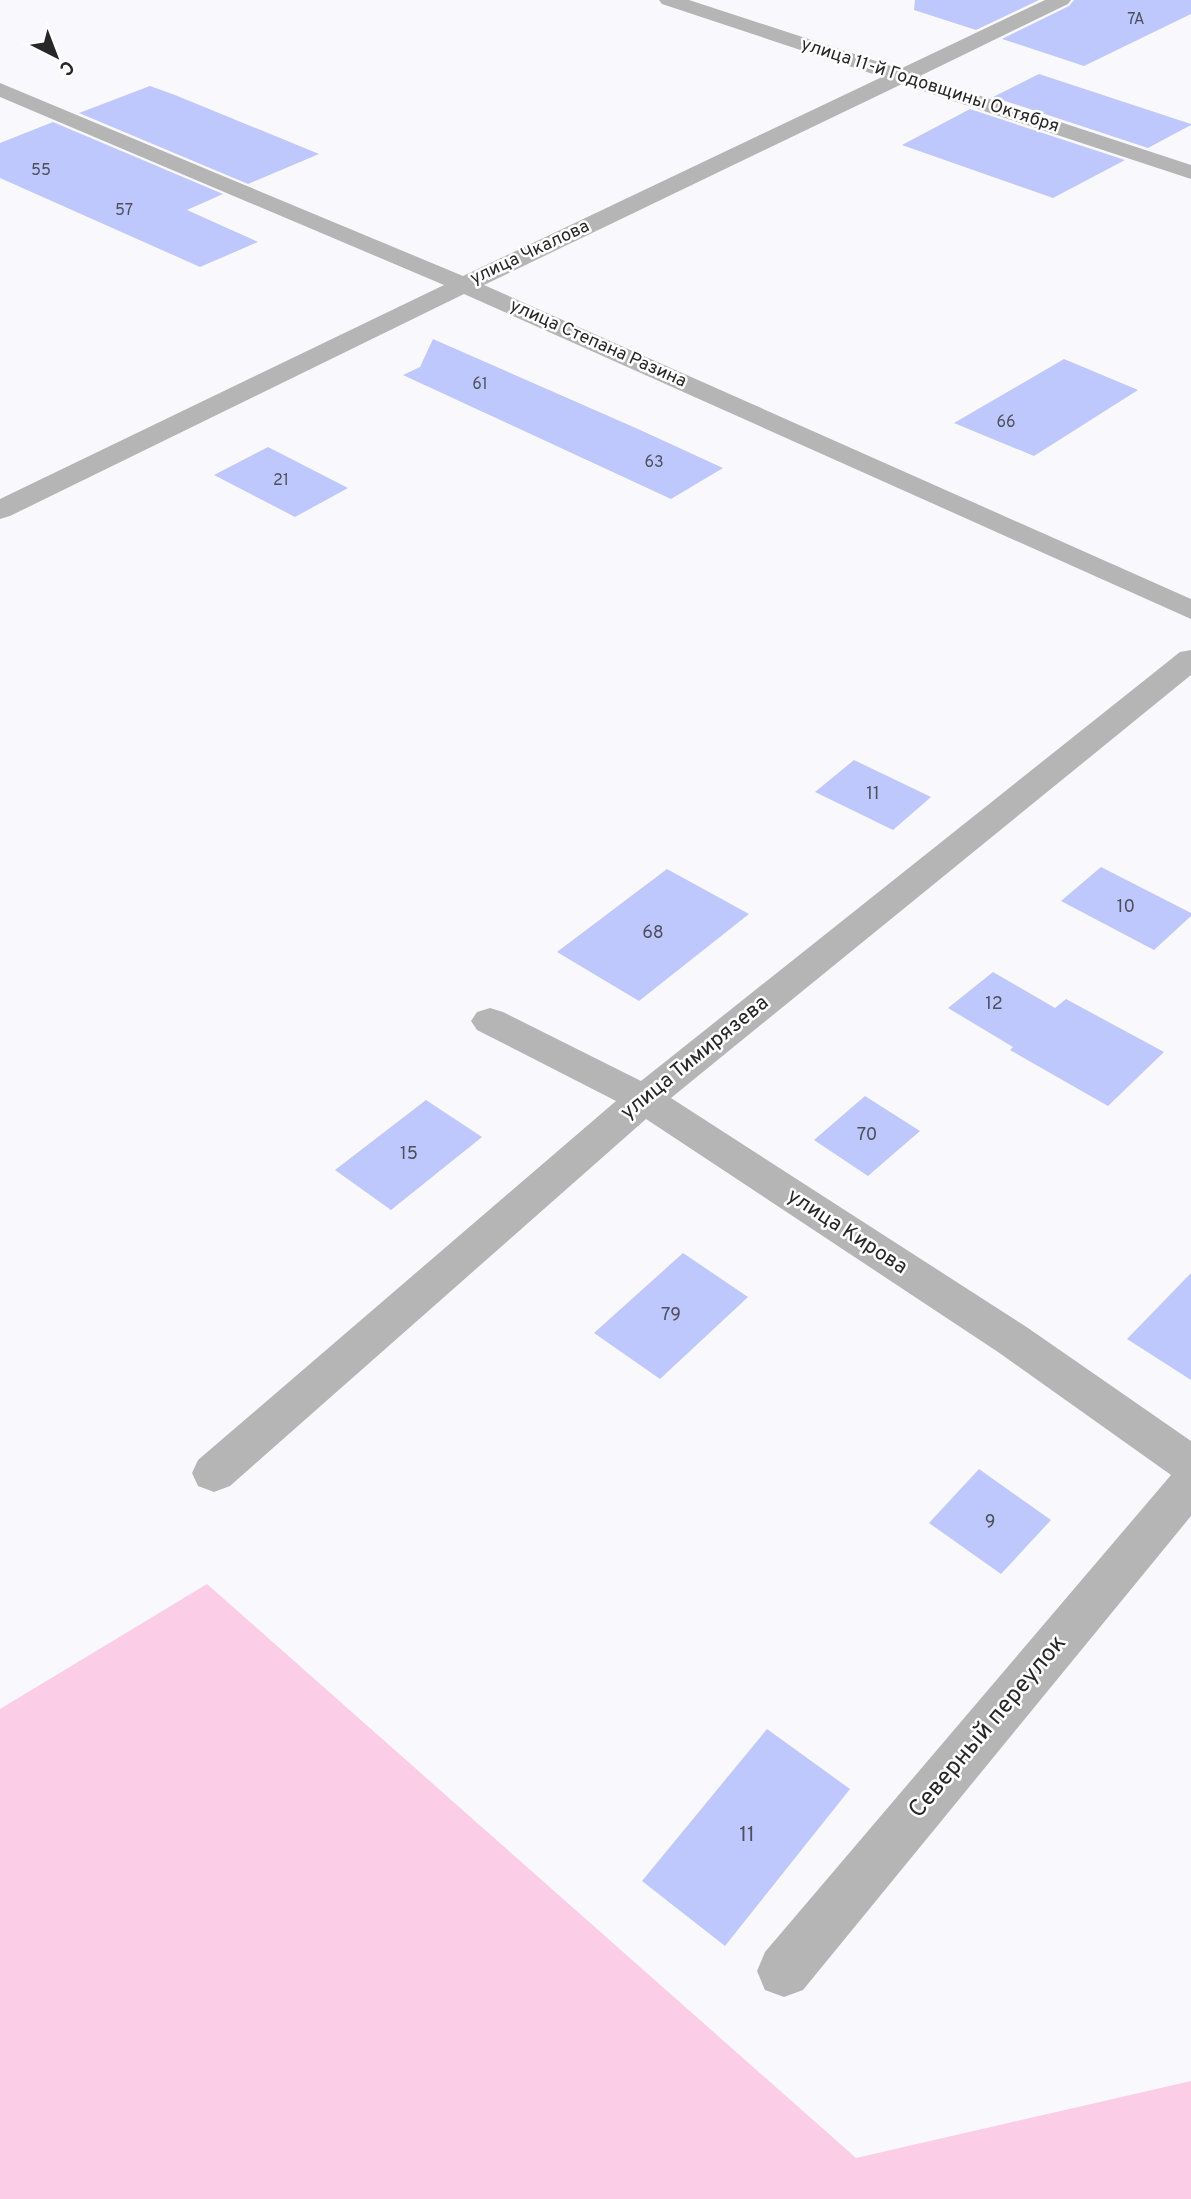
<svg xmlns="http://www.w3.org/2000/svg" width="1191" height="2199" viewBox="0 0 1191 2199" font-family="Overpass,sans-serif">
<style>
.green{fill:#fbcde6}
.building{fill:#bfc8fd}
.lines{fill:none;stroke-linecap:round;stroke-linejoin:round}
.minor{fill:#b6b5b6;fill-rule:evenodd}
.labels{text-anchor:middle;dominant-baseline:central;stroke-width:5;stroke-linejoin:round;paint-order:stroke}
.far-number-label{font-size:16px;fill:#4d4f5d}
.far-street-label{font-size:18px;fill:#272728;stroke:#fff}
.number-label{font-size:18px;fill:#4d4f5d}
.street-label{font-size:21px;fill:#272728;stroke:#fff}
.near-number-label{font-size:21px;fill:#4d4f5d}
.near-street-label{font-size:24px;fill:#272728;stroke:#fff}
</style>
<rect width="100%" height="100%" fill="#f9f8fc"/>
<!-- green -->
<polygon class="green" points="207,1584 856,2158 1191,2081 1191,2199 0,2199 0,1709"/>
<!-- building -->
<g class="building">
<polygon points="915,0 1039,0 976,30 914,10"/>
<polygon points="1074,0 1191,0 1191,14 1084,66 1002,39 1069,6"/>
<polygon points="1039,74 1191,124 1191,125 1148,148 993,97"/>
<polygon points="150,86 175,95 319,154 248,184 79,113"/>
<polygon points="970,109 1125,160 1053,198 902,145"/>
<polygon points="53,122 223,194 187,210 258,242 200,267 0,178 0,143"/>
<polygon points="433,339 638,429 723,468 671,499 403,375 420,367"/>
<polygon points="1064,359 1138,390 1034,456 954,423"/>
<polygon points="268,447 348,488 295,517 214,475"/>
<polygon points="854,760 931,797 893,830 815,792"/>
<polygon points="1101,867 1191,913 1191,916 1154,950 1061,901"/>
<polygon points="667,869 749,914 639,1001 557,952"/>
<polygon points="993,972 1055,1008 1066,999 1164,1052 1108,1106 1010,1050 1013,1047 948,1008"/>
<polygon points="865,1096 920,1131 868,1176 814,1140"/>
<polygon points="426,1100 482,1137 391,1210 335,1170"/>
<polygon points="683,1253 748,1297 660,1379 594,1333"/>
<polygon points="1191,1273 1191,1380 1127,1339"/>
<polygon points="979,1469 1051,1520 1001,1574 929,1523"/>
<polygon points="767,1729 850,1789 725,1946 642,1881"/>
</g>
<g class="lines">
<!-- minor -->
<g class="minor">
<polygon points="659,0 689,0 900,69 1045,0 1071,0 1068,4 920,76 1191,165 1191,179 902,84 484,285 1191,599 1191,619 464,294 10,516 0,519 0,499 444,285 0,97 0,83 463,276 882,77 662,4"/>
<polygon points="1191,650 1191,675 671,1098 1028,1328 1191,1441 1191,1516 803,1990 784,1997 765,1990 757,1971 765,1952 1171,1475 998,1352 646,1119 230,1486 214,1492 198,1486 192,1473 198,1460 616,1101 477,1030 471,1021 477,1012 490,1008 503,1012 641,1081 1180,652"/>
</g>
</g>
<g class="labels">
<!-- far-number labels -->
<g class="far-number-label">
<text x="1136" y="20">7А</text>
<text x="41" y="171">55</text>
<text x="124" y="211">57</text>
<text x="480" y="385">61</text>
<text x="1006" y="423">66</text>
<text x="654" y="463">63</text>
<text x="281" y="481">21</text>
</g>
<!-- far-street labels -->
<g class="far-street-label">
<text transform="translate(930 86) rotate(18)">улица 11-й Годовщины Октября</text>
<text transform="translate(530 253) rotate(-25)">улица Чкалова</text>
<text transform="translate(598 344) rotate(24)">улица Степана Разина</text>
</g>
<!-- number labels -->
<g class="number-label">
<text x="873" y="794">11</text>
<text x="1126" y="907">10</text>
<text x="653" y="933">68</text>
<text x="994" y="1004">12</text>
<text x="867" y="1135">70</text>
<text x="409" y="1154">15</text>
<text x="671" y="1315">79</text>
<text x="990" y="1522">9</text>
</g>
<!-- street labels -->
<g class="street-label">
<text transform="translate(695 1058) rotate(-39)">улица Тимирязева</text>
<text transform="translate(847 1232) rotate(33)">улица Кирова</text>
</g>
<!-- near-number labels -->
<g class="near-number-label">
<text x="747" y="1835">11</text>
</g>
<!-- near-street labels -->
<g class="near-street-label">
<text transform="translate(988 1727) rotate(-50)">Северный переулок</text>
</g>
</g>
<!-- north arrow -->
<g transform="translate(56 56) rotate(138)" stroke="#ffffff" stroke-width="5" paint-order="stroke">
<path d="M0-5L12 26L0 18L-12 26Z" fill="#272728"/>
<text y="-10" font-size="19" font-weight="bold" text-anchor="middle" fill="#272728">С</text>
</g>
</svg>
